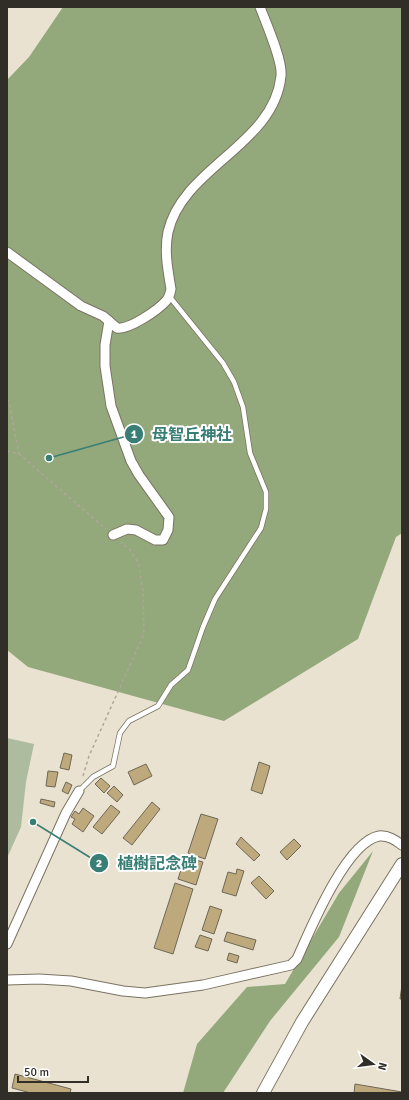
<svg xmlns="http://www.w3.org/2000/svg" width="409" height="1100" viewBox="0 0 409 1100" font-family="Signika,'Noto Sans JP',sans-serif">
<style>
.green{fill:#adbb9e}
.forest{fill:#93a97c}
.building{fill:#bda97b;stroke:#6f6857}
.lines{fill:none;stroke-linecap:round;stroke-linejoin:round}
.lane-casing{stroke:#7a7362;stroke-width:6}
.street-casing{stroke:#7a7362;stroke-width:11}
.secondary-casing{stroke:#7a7362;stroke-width:14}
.path{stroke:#aea799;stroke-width:1.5;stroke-dasharray:3 3;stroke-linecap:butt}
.lane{stroke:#fff;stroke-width:4.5}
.street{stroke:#fff;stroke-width:9}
.secondary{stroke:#fff;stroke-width:12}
.leader{fill:none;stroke:#397e75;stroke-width:1.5}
.callout-dot{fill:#397e75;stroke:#fff;stroke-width:1.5}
.mark-label{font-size:12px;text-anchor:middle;font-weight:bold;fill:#fff}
.callout-label{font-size:16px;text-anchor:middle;font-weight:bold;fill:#397e75;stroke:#fff;stroke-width:4;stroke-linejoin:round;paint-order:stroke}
</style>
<rect width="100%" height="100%" fill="#eae2d0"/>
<!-- green -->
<polygon class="green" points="7,738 34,744 26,782 21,827 7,858"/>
<!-- forest -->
<g class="forest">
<polygon points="63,7 402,7 402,533 396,537 358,639 224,721 28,667 7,650 7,80 29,57"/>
<polygon points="373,851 339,937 270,1021 223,1093 183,1093 197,1044 247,987 285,984 339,893"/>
</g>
<!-- building -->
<g class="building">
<polygon points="64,753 72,755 69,770 60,768"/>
<polygon points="259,762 270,766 262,794 251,790"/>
<polygon points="146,764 152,776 134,785 128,772"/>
<polygon points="48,771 58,772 55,787 46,786"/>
<polygon points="101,778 110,786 104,793 95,784"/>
<polygon points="66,782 72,785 68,794 62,791"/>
<polygon points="114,786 123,795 117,802 107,793"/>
<polygon points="41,799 55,802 54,807 40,803"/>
<polygon points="152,802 160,809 132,845 123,838"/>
<polygon points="111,805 120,812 102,834 93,827"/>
<polygon points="83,808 94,816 83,832 72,824 75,819 71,817 75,811 79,814"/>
<polygon points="201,814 218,819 205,859 188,853"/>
<polygon points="241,837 260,855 254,861 236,844"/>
<polygon points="294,839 301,846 287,860 280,852"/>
<polygon points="185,857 203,862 196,885 178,879"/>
<polygon points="237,869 244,871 236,896 222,892 228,872 236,874"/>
<polygon points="259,876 274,891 266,899 251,883"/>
<polygon points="175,883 193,889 173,954 154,948"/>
<polygon points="210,906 222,910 214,934 202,930"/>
<polygon points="227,932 256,940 253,950 224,941"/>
<polygon points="200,935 212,939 208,951 195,947"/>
<polygon points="229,953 239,956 237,963 227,960"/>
<polygon points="402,985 402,999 400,999"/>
<polygon points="15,1074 71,1089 70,1093 31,1093 12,1088"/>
<polygon points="355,1084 402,1092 402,1093 354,1093"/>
</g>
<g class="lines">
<!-- lane casing -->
<g class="lane-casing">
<polyline id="lane" points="79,791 93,777 113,766 120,733 129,721 158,706 171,685 188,670 203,627 215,599 261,528 266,509 266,492 250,453 243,407 234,382 223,363 169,296"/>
</g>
<!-- street casing -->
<g class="street-casing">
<g id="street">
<path d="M 7,252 L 81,306 L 103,316 L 117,328 C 129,330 158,310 166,301 C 169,298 170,294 171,289 C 168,271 164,251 168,232 C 183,167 274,145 281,76 C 283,61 266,23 260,7"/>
<polyline points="109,321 105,345 105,366 111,406 131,461 139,475 169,517 168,530 163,540 155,540 136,530 127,529 113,535"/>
<polyline points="7,944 66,813 79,791"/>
<path d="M 7,980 L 39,979 L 71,981 L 123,991 L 145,993 L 203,985 L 291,965 L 297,959 C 310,930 346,842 379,836 C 388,835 395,840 402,845"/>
</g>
</g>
<!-- secondary casing -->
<g class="secondary-casing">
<polyline id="secondary" points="263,1093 302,1022 402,864"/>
</g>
<!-- path -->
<g class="path">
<polyline points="7,399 9,402 19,454"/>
<polyline points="7,451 19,454 106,529"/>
<polyline points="83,776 89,756 144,634 143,591 138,562 130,550 121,542"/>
</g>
<!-- lane -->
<use href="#lane" class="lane"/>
<!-- street -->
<use href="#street" class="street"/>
<!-- secondary -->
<use href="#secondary" class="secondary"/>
</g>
<!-- callouts -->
<path class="leader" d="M49 458L134 434M33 822L99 863"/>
<g class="callout-dot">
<circle cx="49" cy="458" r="4"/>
<circle cx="33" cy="822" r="4"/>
<circle cx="134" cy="434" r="10"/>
<circle cx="99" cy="863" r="10"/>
</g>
<g class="mark-label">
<text x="134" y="438">1</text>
<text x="99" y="867">2</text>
</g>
<g class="callout-label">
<text x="192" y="440">母智丘神社</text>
<text x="157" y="869">植樹記念碑</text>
</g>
<!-- border -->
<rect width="409" height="1100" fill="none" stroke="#312e27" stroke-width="16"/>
<!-- north arrow -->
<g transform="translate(373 1064) rotate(104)" stroke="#ffffff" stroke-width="3" paint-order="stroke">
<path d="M0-3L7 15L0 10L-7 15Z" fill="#312e27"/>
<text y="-6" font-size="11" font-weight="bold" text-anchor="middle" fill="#312e27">N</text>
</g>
<!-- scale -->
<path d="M18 1076v6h70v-6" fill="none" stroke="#312e27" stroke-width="2"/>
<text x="24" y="1076" font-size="12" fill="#312e27" stroke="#ffffff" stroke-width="3" paint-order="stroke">50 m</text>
</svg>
